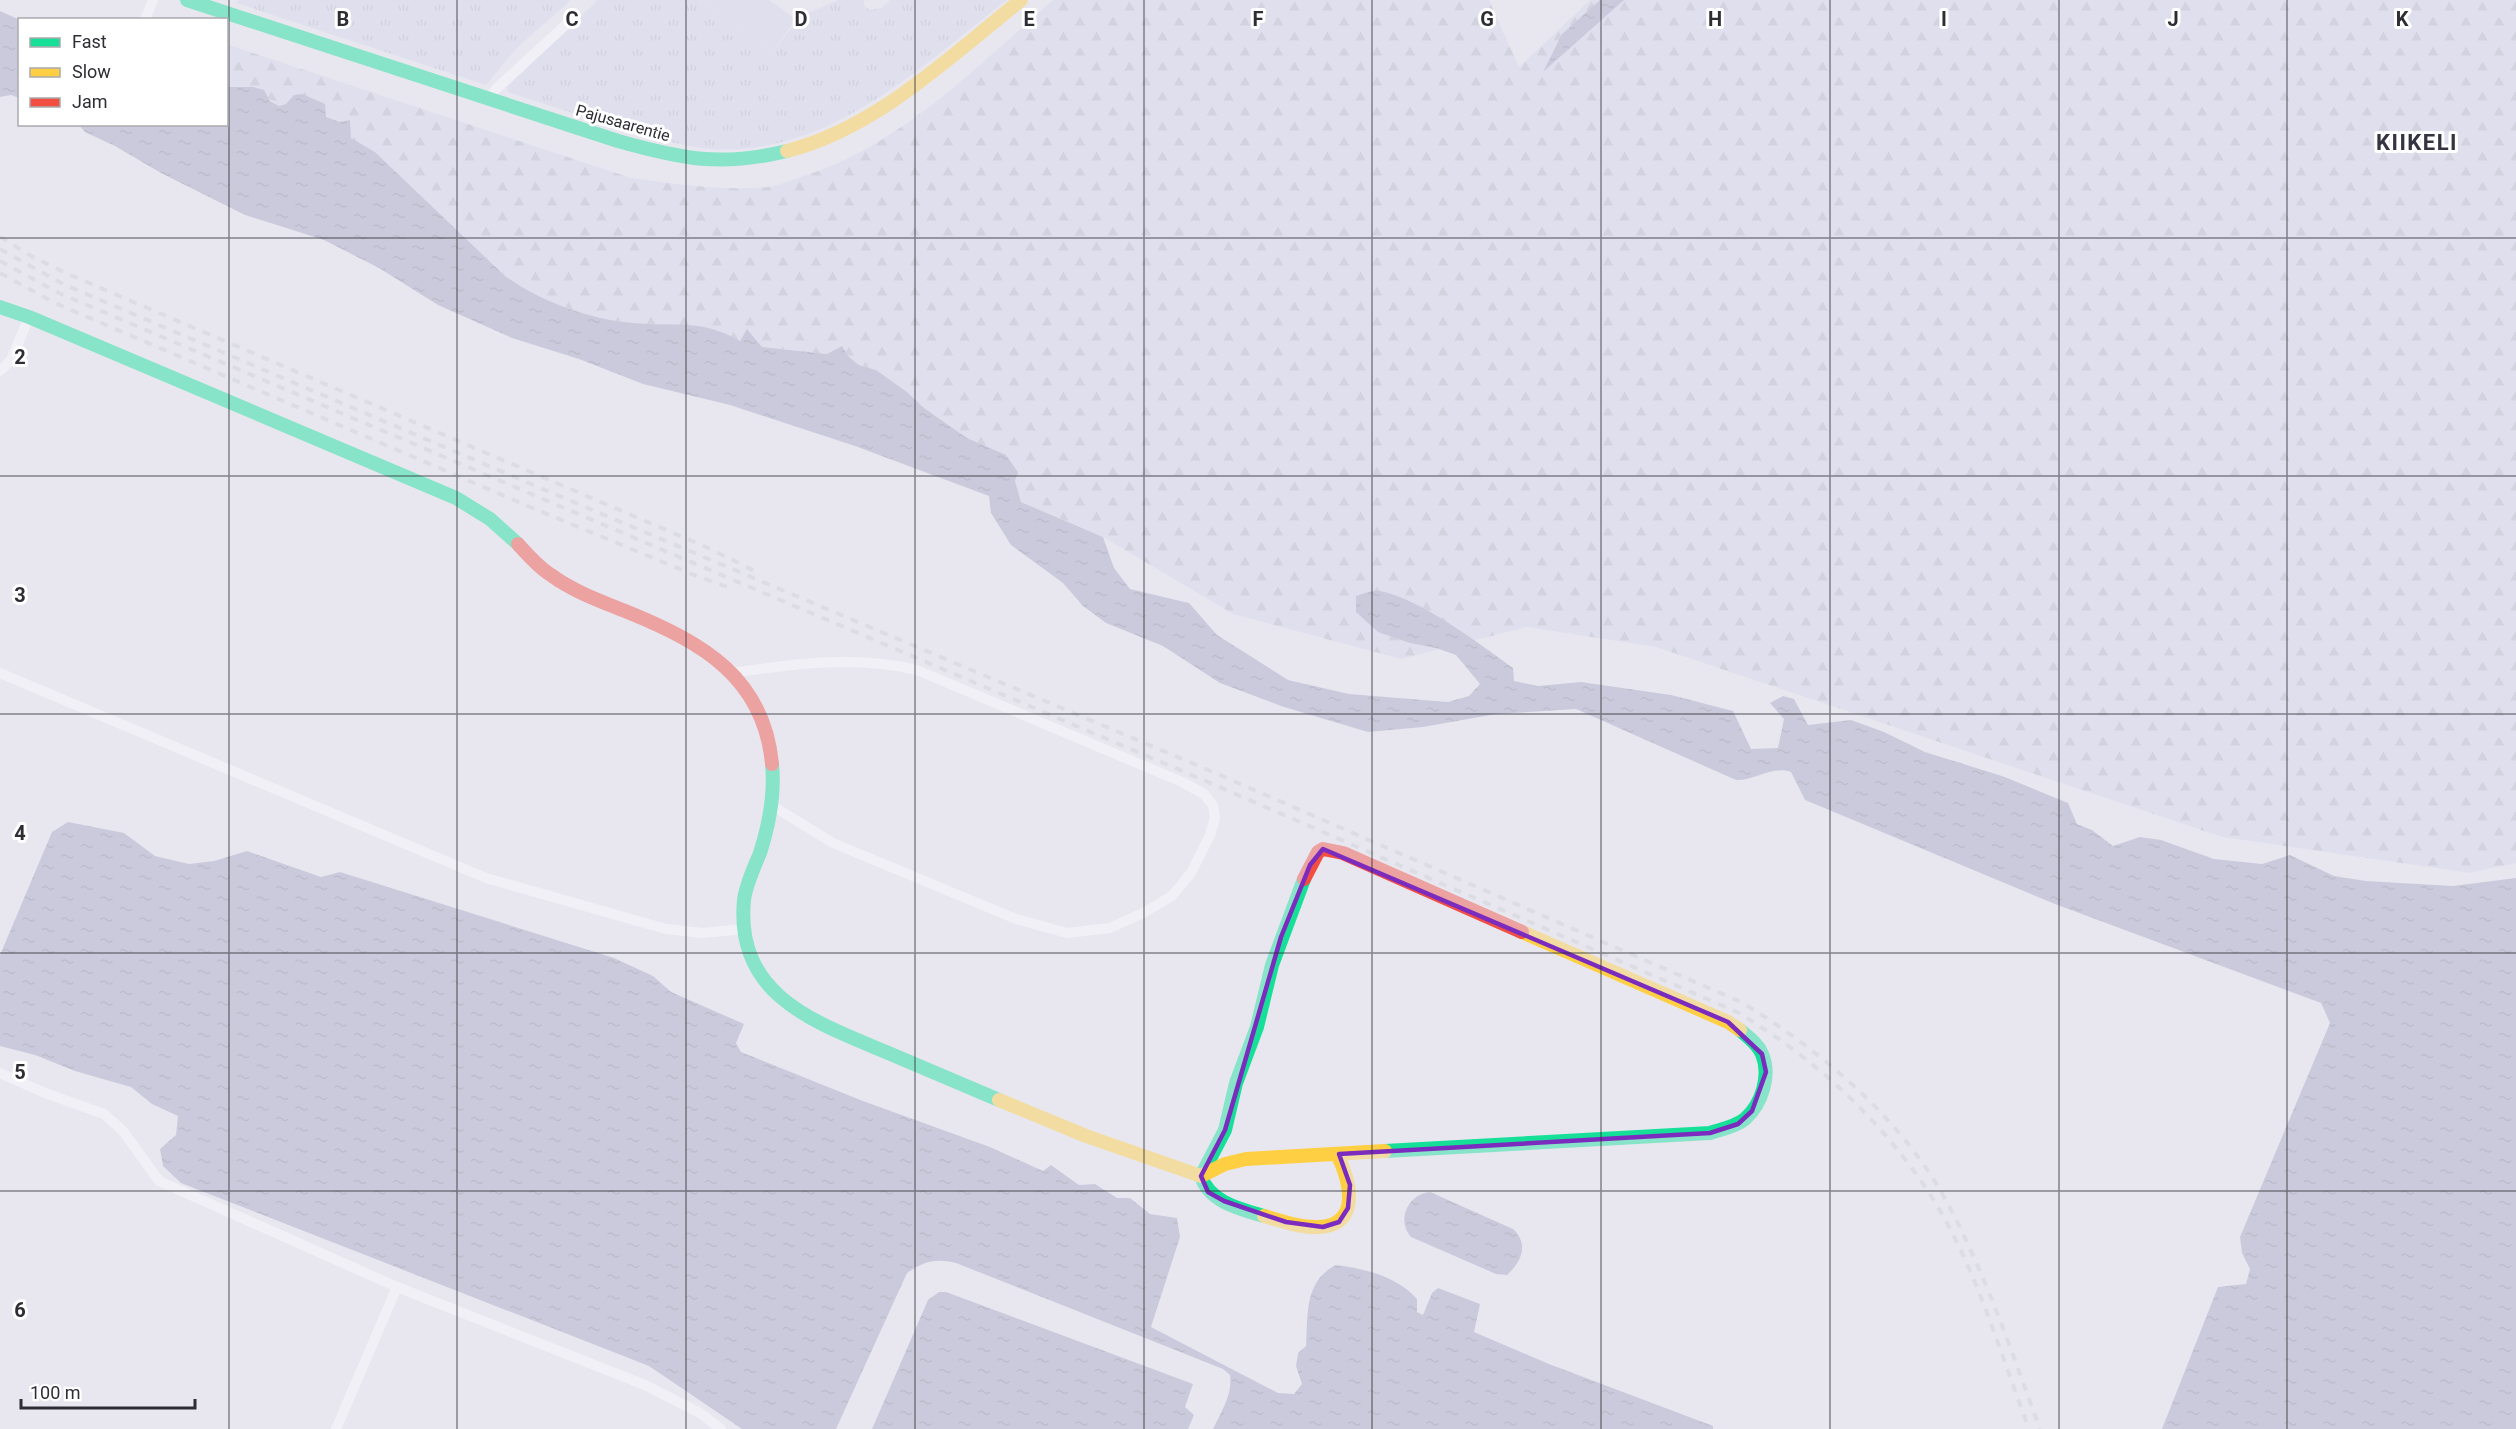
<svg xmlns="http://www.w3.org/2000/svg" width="2516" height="1429" viewBox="0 0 2516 1429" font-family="Roboto,sans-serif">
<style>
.grass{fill:url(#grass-tufts)}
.forest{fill:url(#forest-firs)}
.garden{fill:#d8d6eb}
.water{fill:url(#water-ripples)}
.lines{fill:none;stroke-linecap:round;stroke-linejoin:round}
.street{stroke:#fcfbfd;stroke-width:10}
.fast{stroke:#16e098;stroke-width:14}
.slow{stroke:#ffcf43;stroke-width:14}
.jam{stroke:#f24e42;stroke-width:14}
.rail{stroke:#cfcfd2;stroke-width:4;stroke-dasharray:8 8;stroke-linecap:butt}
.marked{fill:none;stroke:#7b2cbf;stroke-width:4.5;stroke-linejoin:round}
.grid{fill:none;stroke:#2e2d34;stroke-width:1.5;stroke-opacity:0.55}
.labels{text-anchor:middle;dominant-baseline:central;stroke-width:6;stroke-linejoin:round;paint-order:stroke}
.street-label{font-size:16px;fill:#2e2d34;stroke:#fff}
.district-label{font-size:22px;font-weight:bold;letter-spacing:1.5px;fill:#343340;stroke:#fff}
.grid-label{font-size:20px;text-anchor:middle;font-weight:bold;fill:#2e2d34;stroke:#fff;stroke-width:6;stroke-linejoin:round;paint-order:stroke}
</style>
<defs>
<pattern id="grass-tufts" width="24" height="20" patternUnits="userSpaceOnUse" patternTransform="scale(1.5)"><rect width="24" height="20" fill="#d8d6eb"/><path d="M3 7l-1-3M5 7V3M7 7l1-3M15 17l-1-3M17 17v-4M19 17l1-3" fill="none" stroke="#bab8ca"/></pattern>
<pattern id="forest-firs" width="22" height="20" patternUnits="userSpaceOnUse" patternTransform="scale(1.5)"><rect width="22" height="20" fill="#d8d6eb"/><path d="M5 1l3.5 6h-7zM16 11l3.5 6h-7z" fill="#bab8ca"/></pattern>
<pattern id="water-ripples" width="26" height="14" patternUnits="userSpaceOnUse" patternTransform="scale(1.5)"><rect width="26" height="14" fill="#a8a7c4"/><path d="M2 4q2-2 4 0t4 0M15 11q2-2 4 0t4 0" fill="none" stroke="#8988a0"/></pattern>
</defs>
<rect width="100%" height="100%" fill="#e8e7f0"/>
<!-- grass -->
<g class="grass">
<polygon points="239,0 571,0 517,48 486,85 236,3"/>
<path d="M 598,0 L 700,0 L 773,51 L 801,16 L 838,0 L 864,0 L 864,6 L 870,10 L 881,8 L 890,0 L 1007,0 C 920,67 828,158 709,149 C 682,146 655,138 629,130 C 588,119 548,105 508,92 L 507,87 Z"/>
</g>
<!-- forest -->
<path class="forest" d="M 1053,0 L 1489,0 L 1519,67 L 1590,0 L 2516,0 L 2516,863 L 2470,873 L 2222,837 L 1656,647 L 1527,627 L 1401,659 L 1233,614 L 1103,537 L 1021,502 L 1015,481 L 1018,472 L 1006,455 L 967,438 L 924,408 L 907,392 L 876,370 L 859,365 L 849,357 L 842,346 L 827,354 L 762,347 L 747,330 L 740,341 C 702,319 673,327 633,323 C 588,319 542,302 505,276 L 375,152 L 350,138 L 340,122 L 286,104 L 279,106 L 253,87 L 227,87 L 226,44 L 631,178 C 677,184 721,191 767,187 C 777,186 788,181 798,178 C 899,148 976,67 1053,0 Z"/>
<!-- garden -->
<polygon class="garden" points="700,0 769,0 796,19 773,51"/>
<!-- water -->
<g class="water">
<polygon points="1600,0 1624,0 1543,72 1562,34"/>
<polygon points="0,11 20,20 19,98 11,95 0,97"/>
<path d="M 227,87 L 253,87 L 264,90 L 270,101 L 279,106 L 286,104 L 294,95 L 302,94 L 325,104 L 326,117 L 340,122 L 350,120 L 351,138 L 375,152 L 505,276 C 542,302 588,319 633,323 C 674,327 701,318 740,341 L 747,329 L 762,347 L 827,354 L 842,346 L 849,357 L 859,365 L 876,370 L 907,392 L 924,408 L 967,438 L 1006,455 L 1018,472 L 1015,481 L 1021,502 L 1103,537 L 1114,568 L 1130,589 L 1189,603 L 1217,635 L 1288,680 L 1349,694 L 1448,702 L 1469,696 L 1480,684 L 1456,655 L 1436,648 L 1410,643 L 1378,632 L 1356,612 L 1356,596 C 1363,594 1372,590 1379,591 C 1418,597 1480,644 1513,668 L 1514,681 L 1538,686 L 1581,682 L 1671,695 L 1733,711 L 1751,749 L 1778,748 L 1784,719 L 1770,703 L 1783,696 L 1794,699 L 1808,725 L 1851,720 L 1884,732 L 1925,752 L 2002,776 L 2068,803 L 2077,824 L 2092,830 L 2113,846 L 2140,837 L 2161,840 L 2214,859 L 2262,864 L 2290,855 L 2334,876 L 2366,881 L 2453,886 L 2516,878 L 2516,1429 L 2162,1429 L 2218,1287 L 2246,1284 L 2250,1269 L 2242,1253 L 2240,1237 L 2330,1023 L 2321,1003 L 2055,904 L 1805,800 L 1791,772 C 1773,765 1755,781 1736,780 L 1576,709 L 1496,714 L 1423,727 L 1368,732 L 1284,707 L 1220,683 L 1163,646 L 1106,623 L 1083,606 L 1063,583 L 1011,545 L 991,513 L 989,496 L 855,446 L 730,405 L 643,384 L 579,359 L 512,338 L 438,305 L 379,268 L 324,240 L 245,215 L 161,173 L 115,146 L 85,132 L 79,125 L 226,124 Z"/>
<path d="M 68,822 L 124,833 L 155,856 L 189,864 L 214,861 L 247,851 L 321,877 L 340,872 L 614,958 L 653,976 L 671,992 L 744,1024 L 736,1043 L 741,1052 L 863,1101 L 990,1147 L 1043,1171 L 1051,1165 L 1079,1185 L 1095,1184 L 1117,1198 L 1130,1198 L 1150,1214 L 1177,1218 L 1180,1237 L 1151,1327 L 1278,1393 L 1294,1394 L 1302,1384 L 1296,1366 L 1298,1353 L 1306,1346 C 1308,1315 1304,1281 1336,1265 C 1365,1269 1397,1276 1417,1299 L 1417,1312 L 1423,1315 L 1432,1293 L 1438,1288 L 1480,1304 L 1474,1332 L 1549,1364 L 1713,1426 L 1713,1429 L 1213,1429 C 1221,1412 1233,1394 1230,1375 L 1223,1369 L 956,1263 C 936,1258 924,1261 907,1273 L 836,1429 L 742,1429 L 649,1366 L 181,1183 L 163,1166 L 160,1149 L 176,1135 L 178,1116 L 152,1104 L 131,1087 L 75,1071 L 35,1055 L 0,1046 L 0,955 L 52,832 Z"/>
<path d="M 1430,1192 L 1513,1229 C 1529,1244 1522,1261 1507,1275 L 1496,1274 L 1411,1237 C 1396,1220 1408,1194 1430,1192 Z"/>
<polygon points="939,1292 946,1292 1193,1384 1185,1407 1194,1415 1188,1429 872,1429 928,1300"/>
</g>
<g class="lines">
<!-- street -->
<g class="street">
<polyline points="145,20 153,0"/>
<polyline points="489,98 496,89 571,20"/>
<polyline points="0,371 11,360 29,317"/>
<polyline points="0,673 486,878 666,929 702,933 745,929"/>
<path d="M 731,673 C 793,664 855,655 917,670 L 1182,782 L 1204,794 L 1213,805 L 1215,818 L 1210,835 L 1191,873 L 1172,896 L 1143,913 L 1110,928 L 1067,933 L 1016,919 L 833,843 L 771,805"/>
<polyline points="0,1073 45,1093 104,1114 123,1131 159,1181 397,1287 645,1385 700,1413 721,1429"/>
<polyline points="336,1429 397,1287"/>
</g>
<!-- fast -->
<g class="fast">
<path d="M 187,0 L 618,141 C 682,159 721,167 787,151"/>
<polyline points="0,307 29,317 456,498 490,519 518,544"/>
<path d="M 772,764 C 775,794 769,825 760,853 C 754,868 746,884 744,900 C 735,996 815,1022 886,1052 C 924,1068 962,1084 999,1100"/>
<path d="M 1385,1151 L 1710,1133 C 1722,1129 1735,1127 1745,1119 C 1762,1104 1771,1075 1762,1054 C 1758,1044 1748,1037 1740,1030"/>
<path d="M 1264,1216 C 1240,1209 1209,1202 1201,1176 L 1225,1130 L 1236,1083 L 1257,1027 L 1272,965 L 1304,879"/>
</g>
<!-- slow -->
<g class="slow">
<path d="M 787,151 C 877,128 951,56 1021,0"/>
<polyline points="1522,932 1728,1022 1740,1030"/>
<polyline points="999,1100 1086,1136 1201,1176 1225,1164 1246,1159 1385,1151"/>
<path d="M 1264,1216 C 1281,1221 1301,1228 1319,1227 C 1362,1225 1350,1180 1337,1154"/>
</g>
<!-- jam -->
<g class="jam">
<path d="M 518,544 C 528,555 538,567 551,575 C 574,592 603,602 630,613 C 703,643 764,678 772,764"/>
<polyline points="1304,879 1318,852 1323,849 1343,853 1522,932"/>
</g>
<!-- rail -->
<g class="rail">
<polyline points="0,237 33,257 68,274 706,547 755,571"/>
<path d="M 0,249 L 63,284 L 538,487 L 1206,769 L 1741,1002 C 1819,1049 1897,1115 1943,1195 C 1984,1269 2011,1350 2040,1429"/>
<path d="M 0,261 L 59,293 L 1201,779 L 1737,1012 C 1816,1059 1883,1121 1933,1199 C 1975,1265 2001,1355 2029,1429"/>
<polyline points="0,273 55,303 530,507 694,575 733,589"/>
</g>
</g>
<!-- marked area -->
<path d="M0 0H2516V1429H0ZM 1323,849 L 1728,1022 L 1762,1054 L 1766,1072 L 1752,1111 L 1738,1124 L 1710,1133 L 1339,1154 L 1350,1185 L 1348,1208 L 1339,1222 L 1323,1227 L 1286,1222 L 1224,1201 L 1208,1192 L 1201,1176 L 1225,1130 L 1281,937 L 1310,865 Z" fill="#e8e7f0" fill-opacity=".55" fill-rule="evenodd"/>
<path class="marked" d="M 1323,849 L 1728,1022 L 1762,1054 L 1766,1072 L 1752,1111 L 1738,1124 L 1710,1133 L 1339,1154 L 1350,1185 L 1348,1208 L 1339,1222 L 1323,1227 L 1286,1222 L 1224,1201 L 1208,1192 L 1201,1176 L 1225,1130 L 1281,937 L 1310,865 Z"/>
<!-- grid -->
<path class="grid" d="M 229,0 L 229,1429M 457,0 L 457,1429M 686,0 L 686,1429M 915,0 L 915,1429M 1144,0 L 1144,1429M 1372,0 L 1372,1429M 1601,0 L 1601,1429M 1830,0 L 1830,1429M 2059,0 L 2059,1429M 2287,0 L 2287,1429M 0,238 L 2516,238M 0,476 L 2516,476M 0,714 L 2516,714M 0,953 L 2516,953M 0,1191 L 2516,1191"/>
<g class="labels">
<!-- street labels -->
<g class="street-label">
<text transform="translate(623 123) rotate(16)">Pajusaarentie</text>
</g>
<!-- district labels -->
<g class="district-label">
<text x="2417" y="142">KIIKELI</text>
</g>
</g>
<g class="grid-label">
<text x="343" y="26">B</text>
<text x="572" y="26">C</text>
<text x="801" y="26">D</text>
<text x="1029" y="26">E</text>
<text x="1258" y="26">F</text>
<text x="1487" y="26">G</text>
<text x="1715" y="26">H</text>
<text x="1944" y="26">I</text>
<text x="2173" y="26">J</text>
<text x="2402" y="26">K</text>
<text x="20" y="364">2</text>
<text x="20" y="602">3</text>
<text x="20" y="840">4</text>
<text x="20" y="1079">5</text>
<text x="20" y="1317">6</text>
</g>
<!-- legend -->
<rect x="18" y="18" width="210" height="108" fill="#ffffff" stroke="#ababae" stroke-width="1.5"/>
<rect x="30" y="38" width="30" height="9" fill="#16e098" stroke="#ababae" stroke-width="1.5"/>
<text x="72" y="48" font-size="18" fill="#2e2d34">Fast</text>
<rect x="30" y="68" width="30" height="9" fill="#ffcf43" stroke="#ababae" stroke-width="1.5"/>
<text x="72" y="78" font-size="18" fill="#2e2d34">Slow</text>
<rect x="30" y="98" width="30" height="9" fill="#f24e42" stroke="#ababae" stroke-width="1.5"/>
<text x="72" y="108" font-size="18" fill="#2e2d34">Jam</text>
<!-- scale -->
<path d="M21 1399v9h174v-9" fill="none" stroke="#2e2d34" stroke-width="3"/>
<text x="30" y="1399" font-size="18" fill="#2e2d34" stroke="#ffffff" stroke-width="4.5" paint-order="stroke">100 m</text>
</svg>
